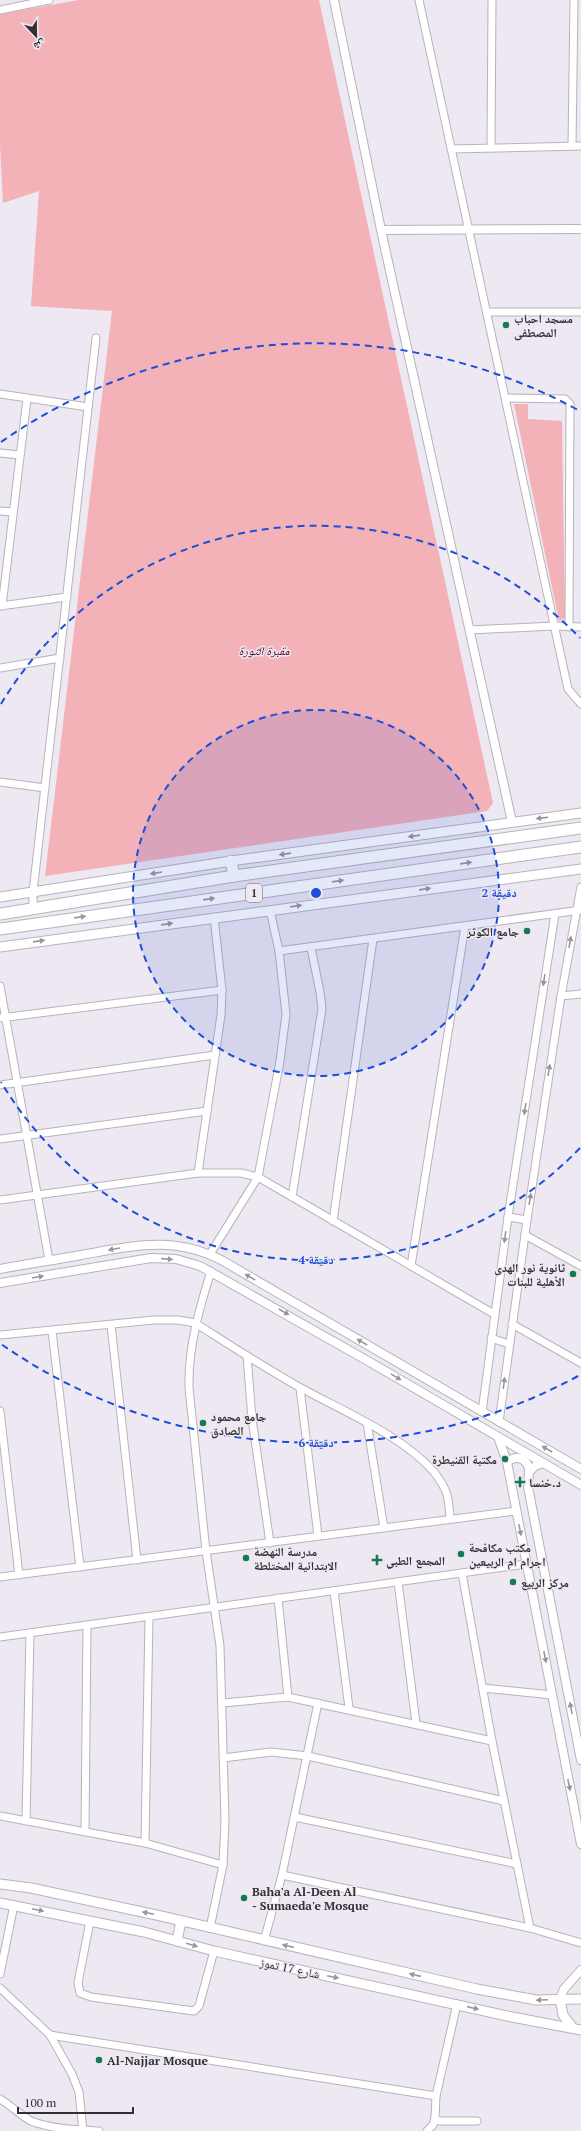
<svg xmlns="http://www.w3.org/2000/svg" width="581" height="2131" viewBox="0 0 581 2131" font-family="'PT Serif','Noto Naskh Arabic',serif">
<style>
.green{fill:#f3b1b8}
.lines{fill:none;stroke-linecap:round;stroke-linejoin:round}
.minor-casing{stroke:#b8b3bb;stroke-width:9}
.tertiary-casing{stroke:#b8b3bb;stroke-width:10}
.secondary-casing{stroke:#b8b3bb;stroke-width:11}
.trunk-casing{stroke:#b8b3bb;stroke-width:13}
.minor{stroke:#fff;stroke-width:7}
.tertiary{stroke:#fff;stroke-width:8}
.secondary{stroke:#fff;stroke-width:9}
.trunk{stroke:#fff;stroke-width:11}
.oneway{fill:#98989a}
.ring{fill:none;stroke:#1d4ed8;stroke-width:2;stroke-dasharray:7 5}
.poi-dot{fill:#177950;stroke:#ede8f1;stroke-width:1.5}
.labels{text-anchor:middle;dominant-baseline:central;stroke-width:3;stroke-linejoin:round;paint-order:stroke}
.shield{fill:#ede8f1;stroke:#6a676d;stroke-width:1}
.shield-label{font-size:11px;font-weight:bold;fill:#323034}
.poi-label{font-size:12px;font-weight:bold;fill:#323034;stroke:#ede8f1;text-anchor:start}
.park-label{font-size:12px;font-style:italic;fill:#51061c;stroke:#ede8f1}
.street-label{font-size:12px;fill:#323034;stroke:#ede8f1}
.centre{fill:#1d4ed8;stroke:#ede8f1;stroke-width:2}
.ring-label{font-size:12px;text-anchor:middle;font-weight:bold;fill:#1d4ed8;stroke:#ede8f1;stroke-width:3;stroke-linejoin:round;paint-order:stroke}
</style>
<rect width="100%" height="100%" fill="#ede8f1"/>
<!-- green -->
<g class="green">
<polygon points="79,0 319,0 493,803 487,811 45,876 112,311 31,306 39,191 3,203 0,144 0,14"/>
<polygon points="514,404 528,404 528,419 562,421 565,618 559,621"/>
</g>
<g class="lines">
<!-- minor casing -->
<g class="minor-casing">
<g id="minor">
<polyline points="419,0 568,689 581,704"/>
<polyline points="0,10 49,0"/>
<polyline points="572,146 574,0"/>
<polyline points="491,147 492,0"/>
<polyline points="451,149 581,146"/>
<polyline points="487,312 581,312"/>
<polyline points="0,394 88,407"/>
<polyline points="506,398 565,399 570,404 569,627"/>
<polyline points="0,453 20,455"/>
<polyline points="0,511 13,512"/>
<polyline points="0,606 67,597"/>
<polyline points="2,606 27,399"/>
<polyline points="470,630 554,626 581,627"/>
<polyline points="0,668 60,658"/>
<polyline points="0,782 45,788"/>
<polyline points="33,909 33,892 96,338"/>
<polyline points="279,951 581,910"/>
<polyline points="0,986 49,1260"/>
<polyline points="561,996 581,994"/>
<polyline points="0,1018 222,990"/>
<polyline points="0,1085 215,1055"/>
<polyline points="0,1139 207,1111"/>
<polyline points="198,1173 221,1015 222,990 214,917"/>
<polyline points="292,1197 322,1009 320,992 311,948"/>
<polyline points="0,1200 198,1173 241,1173 258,1177 494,1314"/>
<polyline points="508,1217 527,1220"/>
<polyline points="333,1221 373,939"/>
<polyline points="525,1235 581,1266"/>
<polyline points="210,1254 258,1177 280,1061 286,1014 279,951 270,910"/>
<polyline points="411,1266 465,926"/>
<polyline points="512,1324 581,1363"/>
<polyline points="111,1325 137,1560"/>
<polyline points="52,1331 80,1567"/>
<path d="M 0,1335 L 154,1320 L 178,1320 L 195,1323 C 230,1345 265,1368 301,1388 C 343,1411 403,1436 434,1472 C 448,1490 449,1498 450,1519"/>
<polyline points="491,1338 509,1344"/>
<polyline points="247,1356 252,1419 270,1543"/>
<polyline points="300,1388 318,1536"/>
<polyline points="0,1411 19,1575"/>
<polyline points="482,1412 508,1217 555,914"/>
<polyline points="499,1422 527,1220 561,996 581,887"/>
<polyline points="367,1423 384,1528"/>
<polyline points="462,1573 492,1741 530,1928"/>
<polyline points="0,1577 516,1511"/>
<polyline points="398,1582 416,1723"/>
<polyline points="334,1591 349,1708"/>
<polyline points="278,1598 288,1697"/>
<polyline points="0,1637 526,1564"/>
<polyline points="483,1688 552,1695"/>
<polyline points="222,1703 288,1697 492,1741"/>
<polyline points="223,1758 271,1752 308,1756 504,1801"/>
<polyline points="0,1816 145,1843 223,1865"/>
<polyline points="295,1817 517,1864"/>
<polyline points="26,1821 30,1633"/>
<polyline points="85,1831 87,1625"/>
<polyline points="145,1843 149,1617"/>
<polyline points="282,1875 530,1928 581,1943"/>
<polyline points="90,1921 78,1983 80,1993 91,1997 194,2011 199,2006 214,1951"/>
<path d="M 210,1928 L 223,1865 L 225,1820 L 220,1646 L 206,1551 L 189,1388 C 188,1347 199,1310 211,1271"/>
<polyline points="264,1941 282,1875 318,1703"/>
<polyline points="0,1974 14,1905"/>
<polyline points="0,1988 50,2035 72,2074 79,2092 83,2131"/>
<polyline points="457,2004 436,2096 435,2118 439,2121 477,2121"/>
<polyline points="50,2035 436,2096"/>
<path d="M 0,2099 C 9,2104 24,2118 31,2121 C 51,2129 78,2130 99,2131"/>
<polyline points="427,2131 433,2125 435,2118"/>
</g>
</g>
<!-- tertiary casing -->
<g class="tertiary-casing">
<g id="tertiary">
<polyline points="334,0 381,230 512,822"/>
<polyline points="381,230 581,229"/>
<path d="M 0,1269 C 27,1264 54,1260 81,1255 C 133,1246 174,1235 223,1261 L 581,1469"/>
<polyline points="0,1283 151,1258 176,1259 200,1266 368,1361 581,1485"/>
<polyline points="498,1437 507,1462 581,1844"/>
<path d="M 507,1462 C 517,1454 529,1459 529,1472"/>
<polyline points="543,1463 535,1466 529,1472 528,1487 581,1760"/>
<polyline points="560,1999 564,1989 581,1970"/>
</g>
</g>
<!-- secondary casing -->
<g class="secondary-casing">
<g id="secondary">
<polyline points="0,897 231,861 581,813"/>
<polyline points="0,947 581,869"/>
<polyline points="0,1884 31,1888 161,1916 477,1989 536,2000 581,1999"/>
<polyline points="0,1903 144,1932 214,1951 512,2017 581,2030"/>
<polyline points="177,1941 181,1921"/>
<polyline points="560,1999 563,2015 573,2028"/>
</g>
</g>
<!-- trunk casing -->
<g class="trunk-casing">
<g id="trunk">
<polyline points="231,861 234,876"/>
<polyline points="0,914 234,876 581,828"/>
<polyline points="0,929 581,847"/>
</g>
</g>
<!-- minor -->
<use href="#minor" class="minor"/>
<!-- tertiary -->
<use href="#tertiary" class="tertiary"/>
<!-- secondary -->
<use href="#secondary" class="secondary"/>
<!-- trunk -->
<use href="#trunk" class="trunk"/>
</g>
<!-- one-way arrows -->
<defs><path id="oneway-solid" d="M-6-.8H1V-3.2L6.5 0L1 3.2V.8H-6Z"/></defs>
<g class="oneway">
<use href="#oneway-solid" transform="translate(542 818) rotate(173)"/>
<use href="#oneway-solid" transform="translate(414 836) rotate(172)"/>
<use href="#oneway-solid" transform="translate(285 854) rotate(172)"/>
<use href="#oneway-solid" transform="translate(466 863) rotate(-8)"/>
<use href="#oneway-solid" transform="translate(156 873) rotate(171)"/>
<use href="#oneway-solid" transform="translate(338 881) rotate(-8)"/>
<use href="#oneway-solid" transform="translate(425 889) rotate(-8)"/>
<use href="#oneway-solid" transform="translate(209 899) rotate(-8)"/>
<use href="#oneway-solid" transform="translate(296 906) rotate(-8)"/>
<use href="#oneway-solid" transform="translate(80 917) rotate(-8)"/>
<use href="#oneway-solid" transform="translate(167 924) rotate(-8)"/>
<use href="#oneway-solid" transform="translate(39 941) rotate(-8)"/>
<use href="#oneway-solid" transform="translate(570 942) rotate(-80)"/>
<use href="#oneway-solid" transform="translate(544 980) rotate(99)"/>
<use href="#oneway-solid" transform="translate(549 1070) rotate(-81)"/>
<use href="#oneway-solid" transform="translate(525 1109) rotate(99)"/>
<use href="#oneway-solid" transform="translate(530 1199) rotate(-81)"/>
<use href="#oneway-solid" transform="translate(505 1237) rotate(98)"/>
<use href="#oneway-solid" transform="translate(114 1249) rotate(170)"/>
<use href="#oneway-solid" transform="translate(167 1259) rotate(5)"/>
<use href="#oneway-solid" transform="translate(38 1277) rotate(-10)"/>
<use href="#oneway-solid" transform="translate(250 1277) rotate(-150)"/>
<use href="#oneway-solid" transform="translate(284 1312) rotate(30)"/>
<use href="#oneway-solid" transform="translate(362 1342) rotate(-150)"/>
<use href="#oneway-solid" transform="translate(396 1377) rotate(31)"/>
<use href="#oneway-solid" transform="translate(504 1383) rotate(-83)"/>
<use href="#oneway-solid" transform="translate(547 1449) rotate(-150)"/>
<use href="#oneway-solid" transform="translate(520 1530) rotate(79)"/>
<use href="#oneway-solid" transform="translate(545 1657) rotate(79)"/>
<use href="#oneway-solid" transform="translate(571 1708) rotate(-101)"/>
<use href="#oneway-solid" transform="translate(569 1785) rotate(79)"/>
<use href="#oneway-solid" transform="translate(38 1910) rotate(12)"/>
<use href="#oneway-solid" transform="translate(148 1913) rotate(-168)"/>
<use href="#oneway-solid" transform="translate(192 1945) rotate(16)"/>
<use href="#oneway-solid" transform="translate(288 1946) rotate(-167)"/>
<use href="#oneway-solid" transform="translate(415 1975) rotate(-167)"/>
<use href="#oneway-solid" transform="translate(333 1977) rotate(12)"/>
<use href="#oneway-solid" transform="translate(542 2000) rotate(178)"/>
<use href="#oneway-solid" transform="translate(473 2008) rotate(13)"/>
</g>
<!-- distance rings -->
<circle cx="316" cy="893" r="183" fill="#1d4ed8" fill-opacity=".12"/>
<g class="ring">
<circle cx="316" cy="893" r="183"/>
<path d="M580 1148A367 367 0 0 1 1 1082M1 704A367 367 0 0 1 580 638"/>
<path d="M578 1376A550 550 0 0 1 1 1344M1 442A550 550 0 0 1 578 410"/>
</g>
<!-- markers -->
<g class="poi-dot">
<circle cx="506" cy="325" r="4"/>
<circle cx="527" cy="931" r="4"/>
<circle cx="573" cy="1274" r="4"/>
<circle cx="203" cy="1423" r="4"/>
<circle cx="505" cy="1459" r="4"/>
<path d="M518 1476h4v4h4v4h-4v4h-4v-4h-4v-4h4z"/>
<circle cx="461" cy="1554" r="4"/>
<circle cx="246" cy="1558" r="4"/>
<path d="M375 1554h4v4h4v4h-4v4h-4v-4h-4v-4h4z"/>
<circle cx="513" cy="1582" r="4"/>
<circle cx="244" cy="1898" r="4"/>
<circle cx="99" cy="2060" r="4"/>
</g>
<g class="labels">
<!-- shield labels -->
<rect class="shield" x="246" y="884" width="16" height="18" rx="3"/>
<g class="shield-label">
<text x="254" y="893">1</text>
</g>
<!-- poi labels -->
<g class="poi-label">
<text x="514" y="318">مسجد احباب<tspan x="514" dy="14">المصطفى</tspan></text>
<text x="519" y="931" text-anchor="end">جامع الكوثر</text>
<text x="565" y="1267" text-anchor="end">ثانوية نور الهدى<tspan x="565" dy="14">الأهلية للبنات</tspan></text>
<text x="211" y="1416">جامع محمود<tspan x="211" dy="14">الصادق</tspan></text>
<text x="497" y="1459" text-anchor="end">مكتبة القنيطرة</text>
<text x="529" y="1482">د.خنسا</text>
<text x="469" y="1547">مكتب مكافحة<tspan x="469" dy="14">اجرام ام الربيعين</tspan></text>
<text x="254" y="1551">مدرسة النهضة<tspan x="254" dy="14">الابتدائية المختلطة</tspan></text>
<text x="386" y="1560">المجمع الطبي</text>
<text x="521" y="1582">مركز الربيع</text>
<text x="252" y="1891">Baha'a Al-Deen Al<tspan x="252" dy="14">- Sumaeda'e Mosque</tspan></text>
<text x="107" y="2060">Al-Najjar Mosque</text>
</g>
<!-- park labels -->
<g class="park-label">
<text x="264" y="650">مقبرة الثورة</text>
</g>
<!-- street labels -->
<g class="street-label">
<text transform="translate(290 1968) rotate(12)">شارع 17 تموز</text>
</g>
</g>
<circle cx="316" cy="893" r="6" class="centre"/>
<g class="ring-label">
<text x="499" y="897">2 دقيقة</text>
<text x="316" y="1264">4 دقيقة</text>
<text x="316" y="1447">6 دقيقة</text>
</g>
<!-- north arrow -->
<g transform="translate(36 36) rotate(158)" stroke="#ede8f1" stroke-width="3" paint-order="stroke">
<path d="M0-3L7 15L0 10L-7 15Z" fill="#323034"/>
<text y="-6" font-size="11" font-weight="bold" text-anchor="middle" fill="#323034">ش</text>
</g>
<!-- scale -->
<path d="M18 2107v6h115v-6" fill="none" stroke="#323034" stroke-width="2"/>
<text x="24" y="2107" font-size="12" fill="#323034" stroke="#ede8f1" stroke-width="3" paint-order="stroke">100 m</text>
</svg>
